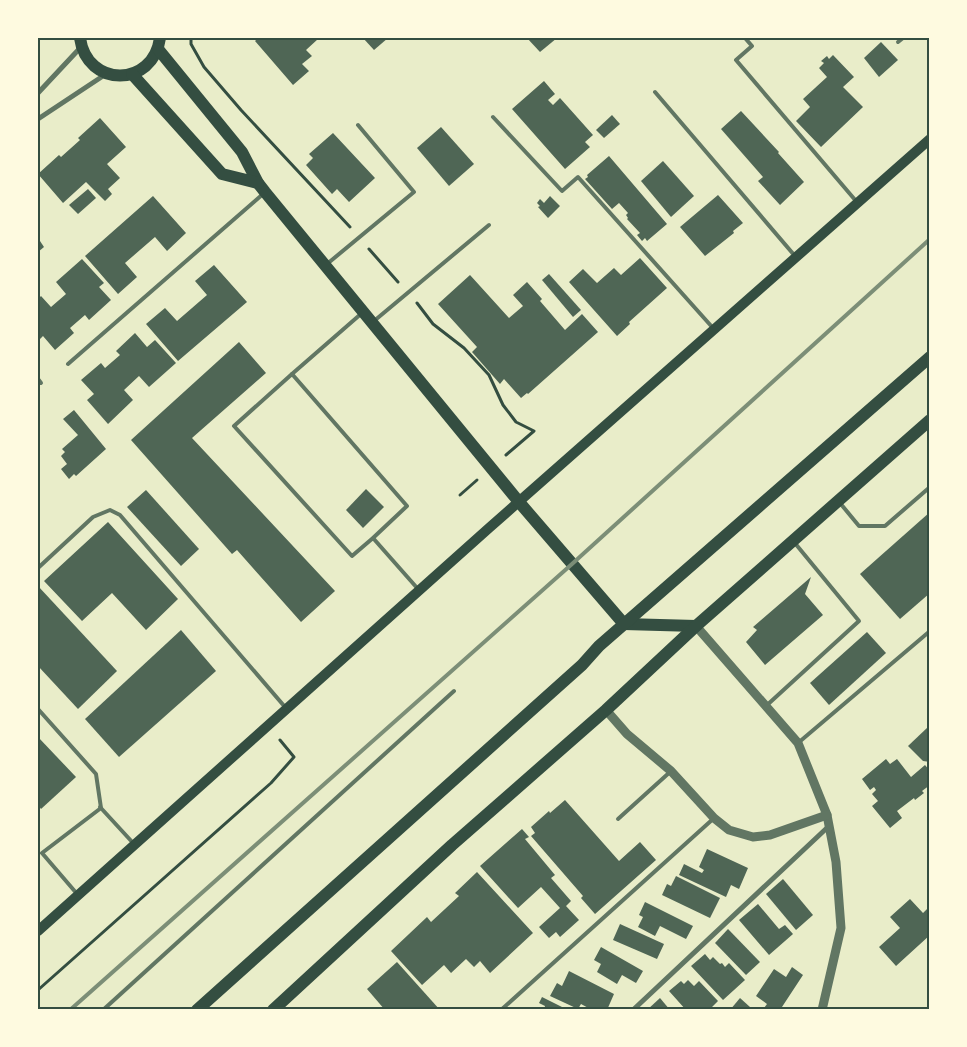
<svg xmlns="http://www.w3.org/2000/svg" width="967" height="1047" viewBox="0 0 967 1047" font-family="'Titillium Web',sans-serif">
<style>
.building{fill:#4f6655}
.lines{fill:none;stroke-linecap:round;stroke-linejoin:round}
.path{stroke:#344e41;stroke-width:3}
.service{stroke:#617663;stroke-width:4}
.minor{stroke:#617663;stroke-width:5}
.tertiary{stroke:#617663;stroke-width:9}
.secondary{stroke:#344e41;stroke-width:10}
.primary{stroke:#344e41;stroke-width:12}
.rail{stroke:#7c8e77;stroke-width:4}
.neatline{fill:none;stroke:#344e41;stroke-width:2}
</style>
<rect width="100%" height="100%" fill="#e9edc9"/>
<!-- building -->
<g class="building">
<polygon points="258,38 317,38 318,39 306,50 312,56 302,64 309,71 293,85 255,41"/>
<polygon points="363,38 388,38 374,50"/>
<polygon points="527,38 557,38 540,52"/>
<polygon points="881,42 898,60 879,77 864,58"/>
<polygon points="833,55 854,77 843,87 863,107 821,147 796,121 810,107 803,99 827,77 819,68 824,63 821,61 827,56 829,59"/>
<polygon points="544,81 555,94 548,100 553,105 560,98 593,135 585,142 590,147 565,169 512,109"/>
<polygon points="741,111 779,152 778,153 804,182 780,205 758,181 763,177 721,129"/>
<polygon points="612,115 620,124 604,138 596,130"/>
<polygon points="100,118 126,147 107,164 120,178 108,189 112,194 105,201 86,182 63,203 38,174 59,155 61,157 80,140 78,138"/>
<polygon points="441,127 474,164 449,186 417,148"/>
<polygon points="333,133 375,178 349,202 337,189 332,194 306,165 313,158 309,154"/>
<polygon points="609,156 667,224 647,241 645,238 642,241 637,235 640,233 627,219 628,218 626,215 628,213 619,203 612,209 585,179 588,177 587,175"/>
<polygon points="663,161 694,196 671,217 641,181"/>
<polygon points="88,189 96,198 78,214 69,205"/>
<polygon points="718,195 743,223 733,231 734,233 705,256 680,227"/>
<polygon points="153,196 186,233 167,251 155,237 125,263 137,277 118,294 85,256"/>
<polygon points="550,196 560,206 548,218 538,207 540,206 537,203 540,199 544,203"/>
<polygon points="38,238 44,247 38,252"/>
<polygon points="640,258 667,288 629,322 630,324 617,336 569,282 583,269 597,283 614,268 621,275"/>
<polygon points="82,259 104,283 99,287 111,300 89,320 85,315 70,328 74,333 55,350 43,336 38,341 38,299 41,296 51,307 66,294 56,282"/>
<polygon points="214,265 247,302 178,361 146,324 165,308 177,321 207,295 195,281"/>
<polygon points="549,274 581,310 573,317 542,280"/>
<polygon points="470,275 509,318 523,306 513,295 527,282 542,299 540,301 565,330 582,314 598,332 528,394 527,393 521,398 504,379 500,384 472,352 477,347 438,304"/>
<polygon points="135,333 147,347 155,340 176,363 149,387 139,376 124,390 133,400 108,424 87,400 94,394 81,380 101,363 105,368 120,355 116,351"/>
<polygon points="239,342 266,373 192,438 335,591 301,622 237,550 232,554 131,440"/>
<polygon points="74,410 106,449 76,476 74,474 69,479 61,469 67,464 61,456 65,452 62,449 78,435 63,419"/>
<polygon points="366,489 384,507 363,528 346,510"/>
<polygon points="146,490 199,549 181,566 127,507"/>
<polygon points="930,512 930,593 900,619 860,574"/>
<polygon points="108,522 178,599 146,630 112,593 82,621 44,581"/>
<polygon points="811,577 805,594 823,615 765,665 746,642 757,630 753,627"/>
<polygon points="38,586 117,671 78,709 38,666"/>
<polygon points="181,630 216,671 119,757 85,719"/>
<polygon points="867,632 886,653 829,705 810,683"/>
<polygon points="928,727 930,729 930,762 923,761 908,746"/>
<polygon points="38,737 76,777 41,809 38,805"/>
<polygon points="886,759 890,764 897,759 911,777 925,765 930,771 930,785 922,791 924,793 915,800 914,798 897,811 902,818 890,828 872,806 878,801 872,794 876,790 874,787 870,790 862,779"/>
<polygon points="565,800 619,861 640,842 656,860 595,914 581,898 583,896 531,836 535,833 531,827 549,811 550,813"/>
<polygon points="522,829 529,837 525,839 555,875 551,878 571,901 566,906 579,920 560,937 556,932 549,938 539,927 560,908 541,887 518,908 480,866"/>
<polygon points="707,849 748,868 739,889 731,885 726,897 679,875 684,864 702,873 704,870 699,867"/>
<polygon points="477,872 533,933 490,973 480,961 474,967 466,959 451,973 444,965 422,985 391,951 427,917 431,922 459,896 455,893"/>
<polygon points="676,876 720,898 710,918 662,895 667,884 671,886"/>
<polygon points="783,879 813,915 796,930 766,894"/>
<polygon points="910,899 923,913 930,906 930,935 896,966 879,947 900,928 890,917"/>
<polygon points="645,902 693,926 686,939 660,926 655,936 638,927 643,917 639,915"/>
<polygon points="758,904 779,929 785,925 793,934 769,955 739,920"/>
<polygon points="620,924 664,944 657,959 613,940"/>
<polygon points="728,929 760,962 746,975 715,943"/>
<polygon points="601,947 643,971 636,983 622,975 617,984 597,972 601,964 594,960"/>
<polygon points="705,954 710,960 713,957 720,964 722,963 725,967 729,963 745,980 723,1000 691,966"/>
<polygon points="397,962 440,1010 385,1010 367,989"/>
<polygon points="792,967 803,975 780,1010 766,1010 764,1008 767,1004 756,996 774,969 786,977"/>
<polygon points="569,971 614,994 607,1010 592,1010 581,1004 578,1009 550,996 557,983 562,986"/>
<polygon points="688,980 694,986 699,981 718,1001 709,1010 686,1010 669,991 681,981 684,984"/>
<polygon points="542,997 568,1010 544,1010 545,1006 539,1003"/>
<polygon points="660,998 670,1010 647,1010"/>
<polygon points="740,998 750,1007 751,1010 730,1010"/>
</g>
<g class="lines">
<!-- path -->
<g class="path">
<polyline points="191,38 191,44 204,67 241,110 350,227"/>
<polyline points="369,249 398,282"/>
<polyline points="417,303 433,324 464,348 489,375 503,405 516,422 534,431 506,455"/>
<polyline points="460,495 477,480"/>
<polyline points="38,990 271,783 294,757 280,740"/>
</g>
<!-- service -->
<g class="service">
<polyline points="745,38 752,46 736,60 856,201"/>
<polyline points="898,42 903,38"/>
<polyline points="655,92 795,256"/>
<polyline points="493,117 562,191 578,177 713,328"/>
<polyline points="327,264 414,192 358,125"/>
<polyline points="374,321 489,225"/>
<polyline points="68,364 263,194"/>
<polyline points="292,374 362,313"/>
<polyline points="38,379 41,383"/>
<polyline points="840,503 859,526 885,526 930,487"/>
<polyline points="373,538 352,556 234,426 292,374 407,506 373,538 418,589"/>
<polyline points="38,568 93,517 110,510 120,515 285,707"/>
<polyline points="766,706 859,621 794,542"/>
<polyline points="38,709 96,774 101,808 42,853 78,895"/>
<polyline points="798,743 930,631"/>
<polyline points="100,807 134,844"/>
<polyline points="618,819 670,772"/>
<polyline points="103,1010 454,691"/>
<polyline points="501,1010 713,819"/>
</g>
<!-- minor -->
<g class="minor">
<polyline points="38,93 81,47"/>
<polyline points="38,119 106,74"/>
<polyline points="633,1010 829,826"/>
</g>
<!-- tertiary -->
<g class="tertiary">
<polyline points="696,626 798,743 827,815 836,862 841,928 822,1010"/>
<polyline points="606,710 627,734 671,771 714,818 729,830 753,837 770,835 827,815"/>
</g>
<!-- secondary -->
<polyline class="secondary" points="38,931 489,528 930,139"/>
<!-- primary -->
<g class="primary">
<path d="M 80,38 C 87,88 153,88 160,38"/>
<polyline points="158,49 242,152 258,183 265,192 519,502 624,624"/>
<polyline points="132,74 222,174 258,183"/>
<polyline points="624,624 696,626"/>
<polyline points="197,1010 582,665 599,646 930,357"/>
<polyline points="273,1010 452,845 606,710 696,626 930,420"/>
</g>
<!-- rail -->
<polyline class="rail" points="70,1010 572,564 930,239"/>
</g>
<!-- border -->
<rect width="967" height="1047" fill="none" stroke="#fefae0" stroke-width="78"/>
<rect x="39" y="39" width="889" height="969" class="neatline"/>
</svg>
